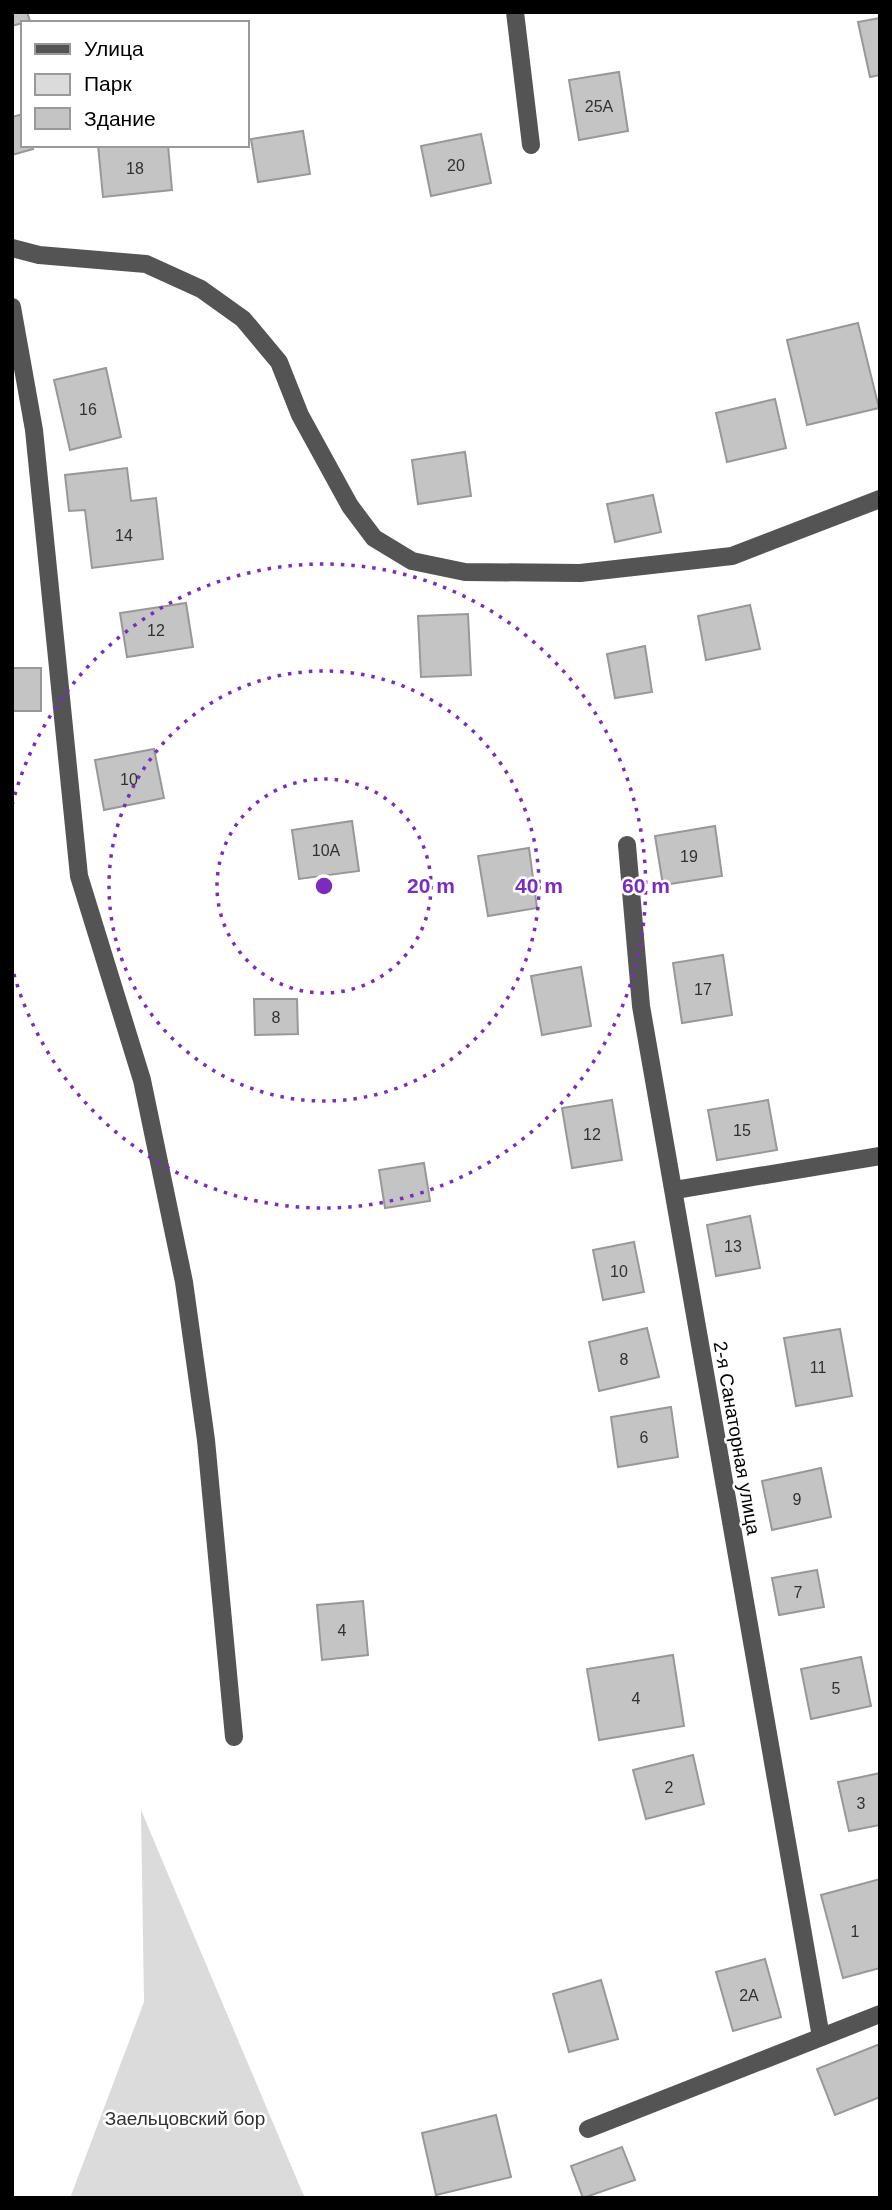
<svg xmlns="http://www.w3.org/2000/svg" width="892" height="2210" viewBox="0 0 892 2210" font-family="Arial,sans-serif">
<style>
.green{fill:#dbdbdb}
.building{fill:#c4c4c4;stroke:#989898;stroke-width:2}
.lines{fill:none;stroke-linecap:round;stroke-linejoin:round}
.minor{stroke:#545454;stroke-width:18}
.ring{fill:none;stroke:#7b2cbf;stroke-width:3.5;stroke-dasharray:3.5 7}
.labels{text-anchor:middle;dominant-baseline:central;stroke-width:5;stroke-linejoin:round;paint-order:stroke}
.number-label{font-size:16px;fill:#313131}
.street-label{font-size:19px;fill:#000;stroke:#fff}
.park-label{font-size:19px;fill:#323232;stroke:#fff}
.centre{fill:#7b2cbf;stroke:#fff;stroke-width:3.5}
.ring-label{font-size:21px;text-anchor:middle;font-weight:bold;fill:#7b2cbf;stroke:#fff;stroke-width:5;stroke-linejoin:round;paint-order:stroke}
</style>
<rect width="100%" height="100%" fill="#fff"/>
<!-- green -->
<polygon class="green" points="141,1810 303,2194 307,2198 70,2198 144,2002"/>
<!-- building -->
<g class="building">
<polygon points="12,12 27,12 30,21 12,26"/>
<polygon points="880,18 880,75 870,77 858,22"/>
<polygon points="619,72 628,131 579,140 569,80"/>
<polygon points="23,114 23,145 32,145 33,149 12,155 12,117"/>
<polygon points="303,131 310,174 258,182 251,139"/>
<polygon points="481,134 491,183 431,196 421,146"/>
<polygon points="98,145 168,145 172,190 103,197"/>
<polygon points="858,323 879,408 807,425 787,340"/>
<polygon points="106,368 121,437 70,450 54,380"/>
<polygon points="775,399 786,448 727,462 716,413"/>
<polygon points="465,452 471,496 418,504 412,460"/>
<polygon points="127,468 131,501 156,498 163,559 92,568 85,510 69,511 65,475"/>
<polygon points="653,495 661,532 615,542 607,504"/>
<polygon points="186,603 193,647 127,657 120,613"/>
<polygon points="750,605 760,649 706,660 698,616"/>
<polygon points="468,614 471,675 421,677 418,616"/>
<polygon points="645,646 652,692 615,698 607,654"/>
<rect x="12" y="668" width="29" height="43"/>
<polygon points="154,749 164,798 104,810 95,760"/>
<polygon points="352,821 359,871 299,879 292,830"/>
<polygon points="715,826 722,876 663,885 655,836"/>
<polygon points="529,848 537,908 488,916 478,856"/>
<polygon points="723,955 732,1015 682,1023 673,963"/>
<polygon points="581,967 591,1026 542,1035 531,976"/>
<polygon points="254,999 297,999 298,1034 255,1035"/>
<polygon points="612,1100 622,1160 572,1168 562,1108"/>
<polygon points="768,1100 777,1150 717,1160 708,1110"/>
<polygon points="424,1163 430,1201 385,1208 379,1170"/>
<polygon points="750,1216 760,1268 716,1276 707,1225"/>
<polygon points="634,1242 644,1292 603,1300 593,1250"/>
<polygon points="647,1328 659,1377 599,1391 589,1342"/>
<polygon points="840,1329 852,1396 796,1406 784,1338"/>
<polygon points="671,1407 678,1457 618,1467 611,1417"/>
<polygon points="821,1468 831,1517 772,1530 762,1481"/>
<polygon points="817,1570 824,1607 779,1615 772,1578"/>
<polygon points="363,1601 368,1655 322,1660 317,1605"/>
<polygon points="673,1655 684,1726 599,1740 587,1669"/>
<polygon points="861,1657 871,1706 811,1719 801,1669"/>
<polygon points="693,1755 704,1804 646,1819 633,1770"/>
<polygon points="880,1773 880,1825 849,1831 838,1782"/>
<polygon points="880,1879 880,1968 843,1978 821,1895"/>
<polygon points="765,1959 781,2017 733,2031 716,1972"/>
<polygon points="601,1980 618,2039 569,2052 553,1994"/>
<polygon points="880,2044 880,2097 835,2115 817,2069"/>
<polygon points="496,2115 511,2177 436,2195 422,2133"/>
<polygon points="622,2147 635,2180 583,2198 571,2166"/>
</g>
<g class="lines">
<!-- minor -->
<g class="minor">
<polyline points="515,12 531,145"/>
<polyline points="12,248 39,255 146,264 201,289 243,319 279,362 300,415 350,506 374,538 412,561 465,572 580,573 732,556 880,499"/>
<polyline points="12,307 34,430 79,876 142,1080 184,1282 206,1440 234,1737"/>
<polyline points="627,845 641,1006 821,2037"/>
<polyline points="675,1190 880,1156"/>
<polyline points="588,2129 880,2014"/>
</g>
</g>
<!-- distance rings -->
<g class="ring">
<circle cx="324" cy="886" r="107"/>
<circle cx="324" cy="886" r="215"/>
<path d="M12 805A322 322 0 1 1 12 967"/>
</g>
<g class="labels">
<!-- number labels -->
<g class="number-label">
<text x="599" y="106">25А</text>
<text x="456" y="165">20</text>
<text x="135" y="168">18</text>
<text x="88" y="409">16</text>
<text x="124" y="535">14</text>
<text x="156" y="630">12</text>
<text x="129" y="779">10</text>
<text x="326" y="850">10А</text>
<text x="689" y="856">19</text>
<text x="703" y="989">17</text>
<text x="276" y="1017">8</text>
<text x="742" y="1130">15</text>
<text x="592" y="1134">12</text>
<text x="733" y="1246">13</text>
<text x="619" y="1271">10</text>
<text x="624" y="1359">8</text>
<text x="818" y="1367">11</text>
<text x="644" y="1437">6</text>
<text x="797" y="1499">9</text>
<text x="798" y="1592">7</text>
<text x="342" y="1630">4</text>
<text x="836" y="1688">5</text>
<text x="636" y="1698">4</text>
<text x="669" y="1787">2</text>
<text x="861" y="1803">3</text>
<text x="855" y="1931">1</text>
<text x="749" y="1995">2А</text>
</g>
<!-- street labels -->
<g class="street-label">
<text transform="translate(737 1438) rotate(80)">2-я Санаторная улица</text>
</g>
<!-- park labels -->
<g class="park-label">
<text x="185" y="2118">Заельцовский бор</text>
</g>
</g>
<circle cx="324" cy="886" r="10" class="centre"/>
<g class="ring-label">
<text x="431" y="893">20 m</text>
<text x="539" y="893">40 m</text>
<text x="646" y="893">60 m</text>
</g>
<!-- border -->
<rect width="892" height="2210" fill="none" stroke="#000000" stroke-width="28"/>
<!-- legend -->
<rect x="21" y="21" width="228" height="126" fill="#ffffff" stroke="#999999" stroke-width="2"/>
<rect x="35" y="44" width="35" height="10" fill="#545454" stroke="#999999" stroke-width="2"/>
<text x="84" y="56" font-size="21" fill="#000000">Улица</text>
<rect x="35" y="74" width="35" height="21" fill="#dbdbdb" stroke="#999999" stroke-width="2"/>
<text x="84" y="91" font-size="21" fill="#000000">Парк</text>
<rect x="35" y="108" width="35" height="21" fill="#c4c4c4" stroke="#999999" stroke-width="2"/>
<text x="84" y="126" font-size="21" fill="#000000">Здание</text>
</svg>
